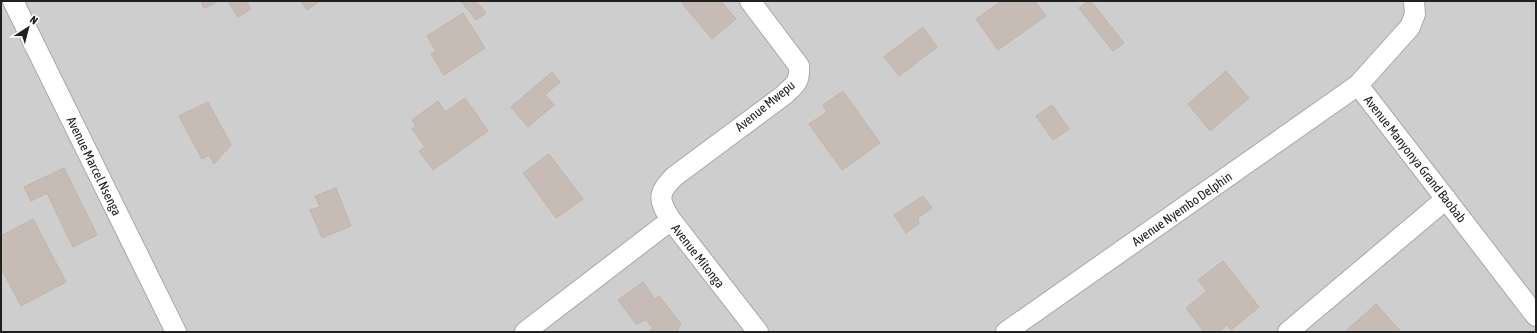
<svg xmlns="http://www.w3.org/2000/svg" width="1537" height="333" viewBox="0 0 1537 333" font-family="'Asap Condensed',sans-serif">
<style>
.religious{fill:#cecece}
.building{fill:#c6bcb5;stroke:#c3b3a8}
.lines{fill:none;stroke-linecap:round;stroke-linejoin:round}
.street-casing{stroke:#a7a7a7;stroke-width:22}
.street{stroke:#fff;stroke-width:20}
.labels{text-anchor:middle;dominant-baseline:central;stroke-width:3.5;stroke-linejoin:round;paint-order:stroke}
.street-label{font-size:13px;fill:#202020;stroke:#fff}
</style>
<rect width="100%" height="100%" fill="#f1ede6"/>
<!-- religious -->
<rect class="religious" x="1" y="1" width="1535" height="331"/>
<!-- building -->
<g class="building">
<polygon points="201,1 219,1 204,8"/>
<polygon points="228,1 246,1 251,9 238,17"/>
<polygon points="301,1 320,1 307,10"/>
<polygon points="461,1 476,1 486,13 476,20"/>
<polygon points="685,1 721,1 736,19 712,39 682,3"/>
<polygon points="1002,1 1035,1 1046,16 998,50 976,19"/>
<polygon points="1088,1 1091,1 1124,43 1113,51 1079,8"/>
<polygon points="463,13 485,48 444,75 431,54 436,51 427,36"/>
<polygon points="923,27 937,47 899,76 884,57"/>
<polygon points="1226,71 1249,98 1210,131 1188,104"/>
<polygon points="552,72 560,82 545,95 554,105 528,127 511,107"/>
<polygon points="843,91 880,143 842,170 809,124 827,112 823,105"/>
<polygon points="465,98 488,131 433,170 419,151 425,147 412,129 416,126 412,120 438,101 445,112"/>
<polygon points="208,102 231,145 214,164 209,155 202,159 179,116"/>
<polygon points="1052,105 1069,129 1053,140 1036,116"/>
<polygon points="549,154 583,199 556,218 523,173"/>
<polygon points="64,168 97,235 73,247 47,193 31,201 24,187"/>
<polygon points="336,188 351,226 322,238 310,210 320,207 315,196"/>
<polygon points="923,196 932,208 918,218 919,224 906,233 894,215"/>
<polygon points="33,219 66,282 21,306 1,268 1,236"/>
<polygon points="1223,261 1259,307 1231,330 1227,325 1219,332 1204,332 1186,308 1207,291 1198,280"/>
<polygon points="643,282 655,299 659,296 681,324 676,332 648,332 653,328 646,320 636,324 618,300"/>
<polygon points="1376,304 1401,332 1347,332 1346,331"/>
</g>
<g class="lines">
<!-- street casing -->
<g class="street-casing">
<g id="street">
<polyline points="13,1 176,332"/>
<path d="M 750,1 L 799,66 C 800,83 795,84 784,95 L 675,176 C 657,193 658,200 671,220 L 758,332"/>
<polyline points="1358,85 1536,316"/>
<polyline points="525,332 671,220"/>
<polyline points="1006,332 1358,85 1410,27 1415,14 1414,1"/>
<polyline points="1288,332 1446,199"/>
</g>
</g>
<!-- street -->
<use href="#street" class="street"/>
</g>
<g class="labels">
<!-- street labels -->
<g class="street-label">
<text transform="translate(765 106) rotate(-39)">Avenue Mwepu</text>
<text transform="translate(1415 159) rotate(52)">Avenue Manyonya Grand Baobab</text>
<text transform="translate(94 166) rotate(64)">Avenue Marcel Nsenga</text>
<text transform="translate(1182 209) rotate(-35)">Avenue Nyembo Delphin</text>
<text transform="translate(698 256) rotate(52)">Avenue Mitonga</text>
</g>
</g>
<!-- border -->
<rect width="1537" height="333" fill="none" stroke="#202020" stroke-width="4"/>
<!-- north arrow -->
<g transform="translate(28 28) rotate(36)" stroke="#ffffff" stroke-width="3" paint-order="stroke">
<path d="M0-3L7 15L0 10L-7 15Z" fill="#202020"/>
<text y="-6" font-size="11" font-weight="bold" text-anchor="middle" fill="#202020">N</text>
</g>
</svg>
